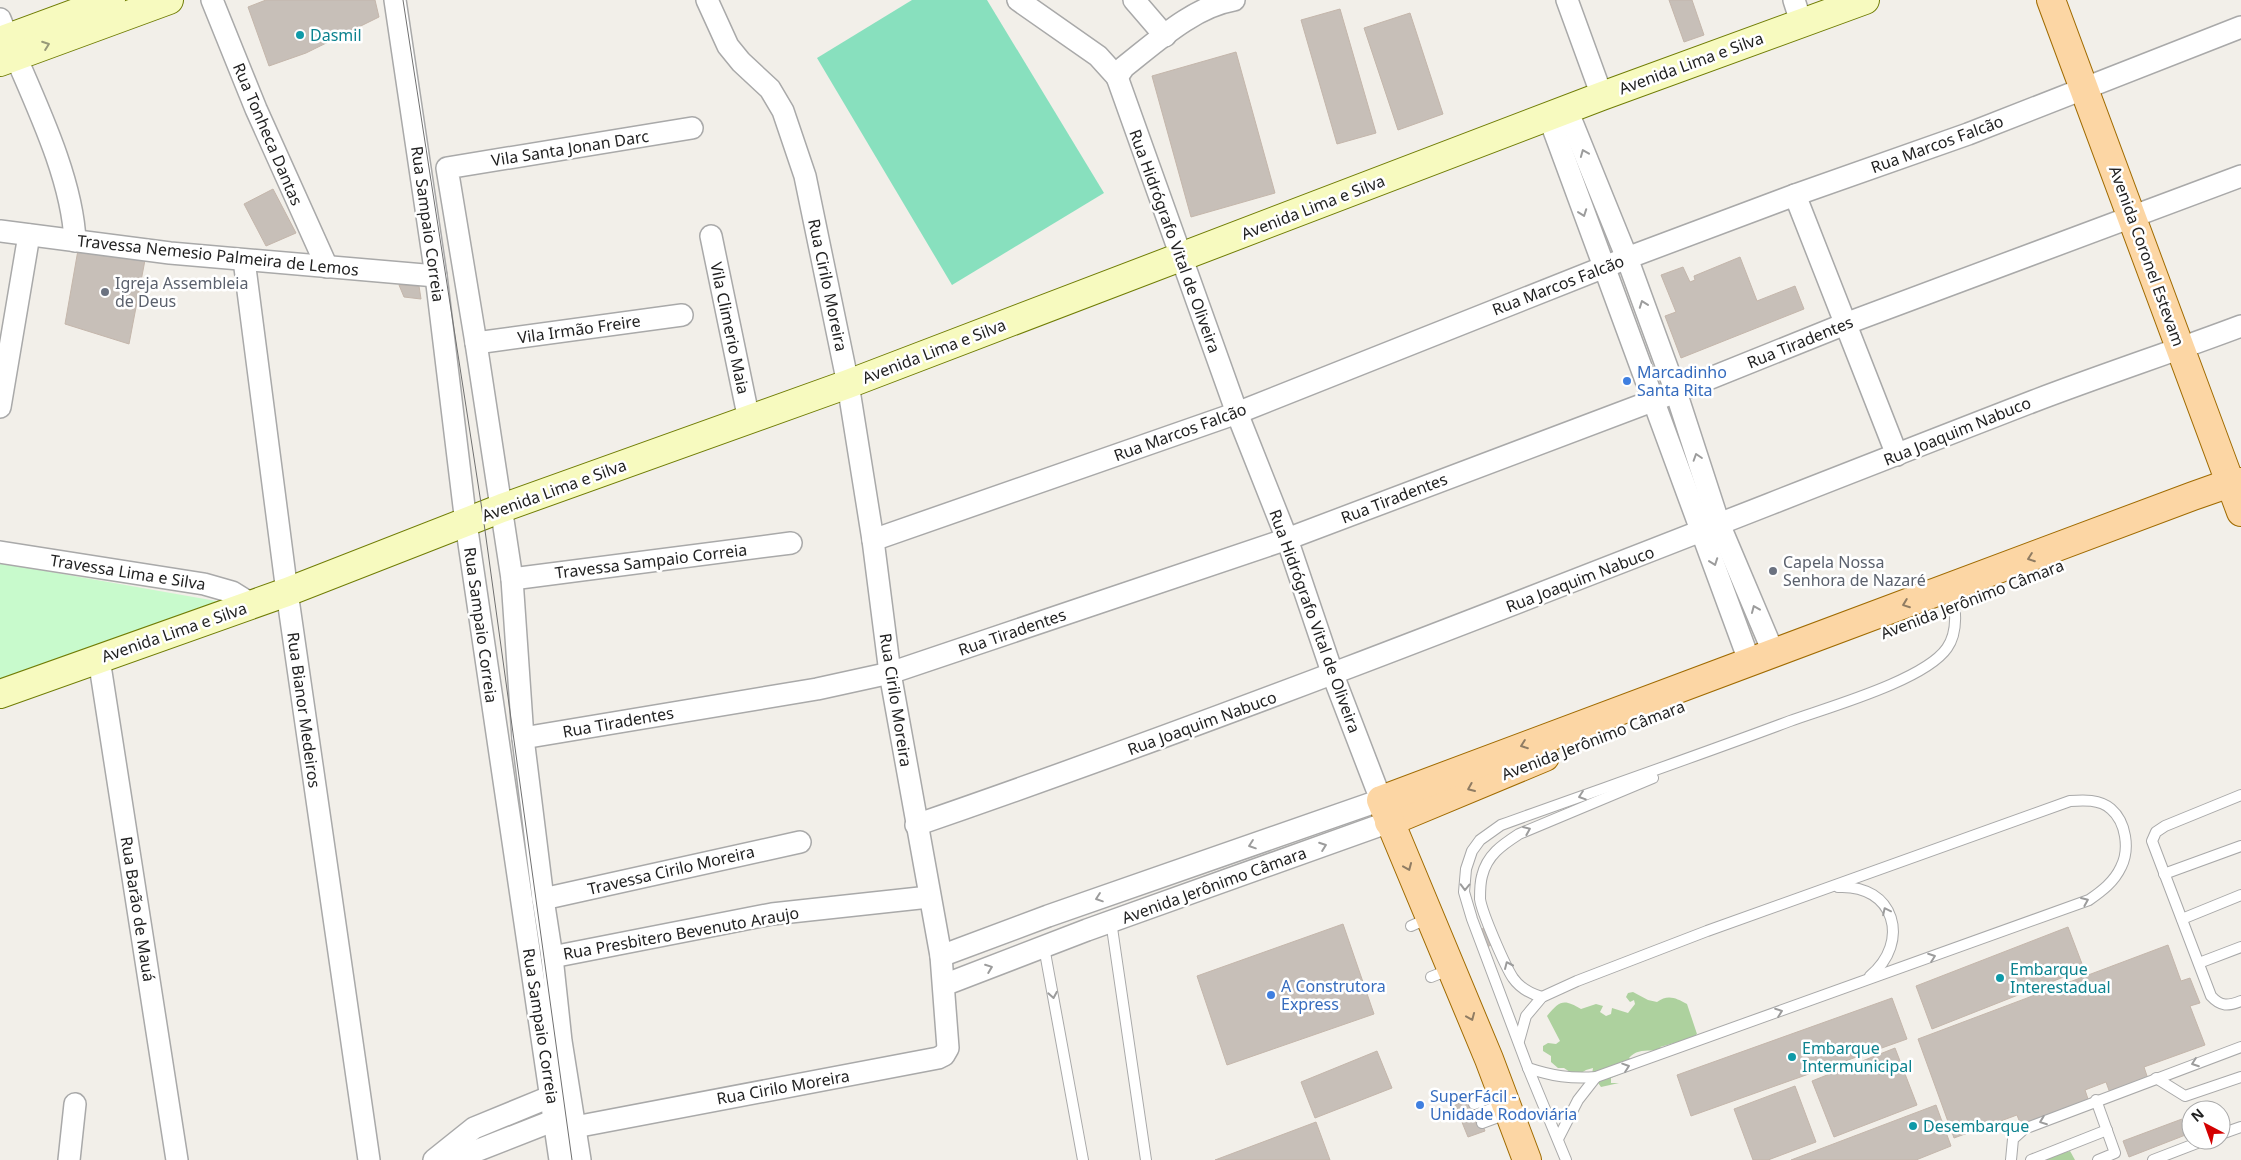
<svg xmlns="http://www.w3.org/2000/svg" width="2241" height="1160" viewBox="0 0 2241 1160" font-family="'Noto Sans',sans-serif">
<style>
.forest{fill:#add19e}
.park{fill:#c8facc}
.pitch{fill:#88e0be}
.building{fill:#c7bfb8;stroke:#c4b6ab}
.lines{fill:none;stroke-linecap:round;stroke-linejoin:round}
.service-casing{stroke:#a9a9a9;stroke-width:12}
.minor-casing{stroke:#a9a9a9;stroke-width:24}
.secondary-casing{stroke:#707d05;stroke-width:30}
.primary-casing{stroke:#a06b00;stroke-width:30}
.service{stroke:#fff;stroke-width:10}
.minor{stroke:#fff;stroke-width:21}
.secondary{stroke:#f7fabf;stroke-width:28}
.primary{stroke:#fcd6a4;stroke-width:28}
.tram{stroke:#707070;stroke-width:1}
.oneway{stroke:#979978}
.oneway2{stroke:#9c9c9c}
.oneway3{stroke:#8f7c63}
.culture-dot{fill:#0f9aa8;stroke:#fff;stroke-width:2}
.worship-dot{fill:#6b7280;stroke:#fff;stroke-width:2}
.shop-dot{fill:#3f7fe0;stroke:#fff;stroke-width:2}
.labels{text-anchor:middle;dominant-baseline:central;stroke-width:5;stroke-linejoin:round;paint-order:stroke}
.culture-label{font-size:16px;fill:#0d838f;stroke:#fff;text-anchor:start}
.street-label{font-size:16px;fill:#222;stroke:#fff}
.worship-label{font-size:16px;fill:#5b616d;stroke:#fff;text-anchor:start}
.shop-label{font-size:16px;fill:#366cbe;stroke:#fff;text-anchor:start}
</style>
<rect width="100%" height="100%" fill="#f2efe9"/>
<!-- forest -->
<g class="forest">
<path d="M 1633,992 L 1648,1000 L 1657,1002 C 1668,994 1676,998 1687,1004 L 1697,1034 L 1692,1038 L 1660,1047 L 1665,1050 C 1653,1052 1638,1047 1629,1058 L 1633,1060 L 1633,1069 L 1611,1078 L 1611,1083 L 1619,1083 L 1601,1087 L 1592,1074 L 1593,1068 L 1586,1070 L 1576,1076 L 1564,1068 L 1558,1068 L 1551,1062 L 1551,1056 L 1543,1051 L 1543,1046 L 1548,1043 L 1556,1044 L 1560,1041 L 1547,1016 C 1560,1000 1564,999 1581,1009 L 1596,1004 L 1603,1006 L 1600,1012 L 1606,1016 L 1611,1014 L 1612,1008 L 1628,1013 L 1635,1004 L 1634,1000 L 1630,1002 L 1626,997 L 1628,993 Z"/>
<polygon points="2070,1151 2075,1160 2039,1160"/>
</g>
<!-- park -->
<polygon class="park" points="0,563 222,602 0,683"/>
<!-- pitch -->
<polygon class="pitch" points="912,0 987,0 1104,193 952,285 817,58"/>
<!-- building -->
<g class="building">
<polygon points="266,0 375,0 379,17 306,53 269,66 248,7"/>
<polygon points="1669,0 1692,0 1704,35 1684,42"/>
<polygon points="1340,9 1376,133 1337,144 1301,20"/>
<polygon points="1410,13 1443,114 1398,130 1364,28"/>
<polygon points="1236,52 1275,193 1191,217 1152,76"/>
<polygon points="273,189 296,233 266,246 244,204"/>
<polygon points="78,250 145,260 129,344 65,324"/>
<polygon points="1740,257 1757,301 1795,286 1804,309 1681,358 1665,316 1676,312 1661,275 1683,267 1690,282 1695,280 1694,276"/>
<polygon points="399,285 419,286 421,299 404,297"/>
<polygon points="1343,924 1374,1014 1227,1065 1197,976"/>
<polygon points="1488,926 1495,943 1487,947 1480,930"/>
<polygon points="2068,927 2084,969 1932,1029 1916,986"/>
<polygon points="2168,945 2181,981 2190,978 2200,1003 2190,1006 2205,1045 2144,1067 2148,1079 2110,1093 2106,1082 2085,1090 2089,1102 2022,1128 2017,1115 1954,1138 1918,1039"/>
<polygon points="1892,998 1907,1039 1691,1116 1677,1075"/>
<polygon points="1895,1048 1917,1105 1834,1137 1812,1081"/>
<polygon points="1377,1051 1392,1088 1315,1118 1301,1082"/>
<polygon points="1795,1086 1816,1142 1768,1160 1753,1160 1734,1109"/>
<polygon points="1472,1098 1485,1131 1468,1137 1455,1105"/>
<polygon points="1936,1105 1951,1146 1916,1160 1791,1160"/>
<polygon points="2182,1119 2188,1134 2129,1157 2123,1141"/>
<polygon points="1316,1122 1330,1160 1215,1160"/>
</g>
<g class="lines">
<!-- service casing -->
<g class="service-casing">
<g id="service">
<path d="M 2241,795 L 2165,826 L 2156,832 L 2152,841 L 2211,996 C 2221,1007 2228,1006 2241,1001"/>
<polyline points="2164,874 2241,846"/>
<path d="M 1838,887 C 1895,884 1911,942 1870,976"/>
<polyline points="2182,919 2241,895"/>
<polyline points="1111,921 1146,1160"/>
<polyline points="1411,926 1429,918"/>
<polyline points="1044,947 1083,1160"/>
<polyline points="2199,963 2241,947"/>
<polyline points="1431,977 1451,969"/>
<path d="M 1542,997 C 1531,994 1520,988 1513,978 C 1505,966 1482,913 1480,899 C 1480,893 1480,883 1482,876 C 1487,855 1502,845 1519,834 L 1653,778"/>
<path d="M 1519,1041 L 1526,1016 L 1542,997 L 1577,981 L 1707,931 L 2070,801 C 2083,800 2100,799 2111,809 C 2126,822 2130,849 2121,867 C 2114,882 2102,891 2089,900 L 1596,1077 C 1571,1079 1552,1076 1528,1068"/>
<polyline points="2156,1078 2185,1096 2241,1077"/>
<polyline points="2096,1100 2115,1153 2098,1160"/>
<polyline points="1474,1104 1501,1094"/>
<polyline points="1478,1114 1504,1104"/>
<polyline points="1482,1123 1509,1113"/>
<polyline points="2221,1134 2241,1127"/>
<polyline points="1558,1139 1578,1100 1596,1077"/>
<path d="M 1566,1160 L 1528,1068 L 1472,919 L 1464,892 L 1466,869 L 1472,851 L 1480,840 L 1501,825 C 1598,790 1694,757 1790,721 C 1829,707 1925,680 1947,648 C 1959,631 1955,607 1952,589"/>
<polyline points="2011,1160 2013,1139 2024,1129 2241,1047"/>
<polyline points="2031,1160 2107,1130"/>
<polyline points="2153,1160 2205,1140"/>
</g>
</g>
<!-- minor casing -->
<g class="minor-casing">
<g id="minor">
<polyline points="212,0 256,109 327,267"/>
<polyline points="395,0 436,276 466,523 560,1160"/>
<polyline points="1018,0 1098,56 1117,77"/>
<polyline points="1134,0 1165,36"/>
<polyline points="1567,0 1602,96"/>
<polyline points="1794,0 1801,22"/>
<path d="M 0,19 C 26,85 72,170 75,241"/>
<path d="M 1117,77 L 1124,67 C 1156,42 1193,7 1234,0"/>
<polyline points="1567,110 1627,258 1676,392 1719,524 1774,654"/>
<polyline points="1549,117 1750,663"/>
<polyline points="1795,195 1897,455"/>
<polyline points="0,231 170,253 436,276"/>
<polyline points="711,236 749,420"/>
<polyline points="244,260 287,592 369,1160"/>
<polyline points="476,343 682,315"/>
<polyline points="0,407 29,235"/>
<polyline points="873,540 1237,413 1627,258 1795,195 1968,134 2241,27"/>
<polyline points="0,552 204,584 232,592 253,605"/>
<polyline points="512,579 791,543"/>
<polyline points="99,659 177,1160"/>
<polyline points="523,738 817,689 890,673 1287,539 1676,392 1845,324 2241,176"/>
<path d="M 916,825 C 1293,695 1662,545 2034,401 C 2102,375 2172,352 2241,326"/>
<polyline points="543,899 800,842"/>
<polyline points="941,956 1048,916 1381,800 1333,675 1287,539 1237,413 1117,77"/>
<polyline points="552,957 772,914 929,897"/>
<polyline points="944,985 1087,930 1389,822"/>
<polyline points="575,1127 938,1058 944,1055 948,1048 941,956 890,673 873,540 848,384 805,176 783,111 770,89 741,62 728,46 707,0"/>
<polyline points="69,1160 75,1104"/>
<polyline points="434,1160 474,1128 552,1096"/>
<polyline points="453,1160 555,1120"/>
<polyline points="580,1160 561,1041 552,957 543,899 523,738 512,579 476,343 447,168 692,128"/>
</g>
</g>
<!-- secondary casing -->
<g class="secondary-casing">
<g id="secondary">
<polyline points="0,41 111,0"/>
<polyline points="0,62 169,0"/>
<polyline points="0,694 287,592 502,508 848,384 1602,96 1865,0"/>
</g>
</g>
<!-- primary casing -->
<g class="primary-casing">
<g id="primary">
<polyline points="2051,0 2241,512"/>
<polyline points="1389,822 1545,757"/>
<polyline points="1527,1160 1489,1059 1381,800 2193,496 2230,483 2241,482"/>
</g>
</g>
<!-- service -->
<use href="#service" class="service"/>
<!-- minor -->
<use href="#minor" class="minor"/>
<!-- secondary -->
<use href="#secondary" class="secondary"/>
<!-- primary -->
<use href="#primary" class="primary"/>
<!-- tram -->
<polyline class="tram" points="403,0 483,516 572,1160"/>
</g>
<!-- one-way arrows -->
<defs><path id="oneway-chevron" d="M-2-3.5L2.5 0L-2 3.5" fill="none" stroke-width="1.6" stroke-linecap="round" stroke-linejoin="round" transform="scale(1.25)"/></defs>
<use class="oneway" href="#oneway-chevron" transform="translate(46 45) rotate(-20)"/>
<g class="oneway2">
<use href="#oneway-chevron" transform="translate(1584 153) rotate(-112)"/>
<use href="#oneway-chevron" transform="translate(1583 213) rotate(70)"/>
<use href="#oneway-chevron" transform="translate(1643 304) rotate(-110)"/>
<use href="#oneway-chevron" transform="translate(1697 457) rotate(-108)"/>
<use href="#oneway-chevron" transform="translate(1714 562) rotate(70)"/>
<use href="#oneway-chevron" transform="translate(1755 609) rotate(-113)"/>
<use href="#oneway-chevron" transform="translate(1582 796) rotate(161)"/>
<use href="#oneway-chevron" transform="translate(1527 830) rotate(-23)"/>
<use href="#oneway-chevron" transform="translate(1252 845) rotate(161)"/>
<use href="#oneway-chevron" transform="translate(1323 846) rotate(-20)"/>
<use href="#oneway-chevron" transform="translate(1465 887) rotate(91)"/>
<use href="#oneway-chevron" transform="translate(1099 898) rotate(161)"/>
<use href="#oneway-chevron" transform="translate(2085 901) rotate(-23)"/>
<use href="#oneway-chevron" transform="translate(1886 911) rotate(-116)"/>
<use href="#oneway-chevron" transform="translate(1932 957) rotate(-20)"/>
<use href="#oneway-chevron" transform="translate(1508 965) rotate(-114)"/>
<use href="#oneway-chevron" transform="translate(989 968) rotate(-21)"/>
<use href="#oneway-chevron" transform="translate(1053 995) rotate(80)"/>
<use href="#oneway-chevron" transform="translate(1779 1012) rotate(-20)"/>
<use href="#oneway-chevron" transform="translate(2195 1063) rotate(160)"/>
<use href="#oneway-chevron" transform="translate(1626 1067) rotate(-19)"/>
<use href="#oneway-chevron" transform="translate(2043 1121) rotate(159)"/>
</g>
<g class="oneway3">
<use href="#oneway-chevron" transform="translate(2031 558) rotate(160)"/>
<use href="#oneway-chevron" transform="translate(1906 604) rotate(159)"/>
<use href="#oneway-chevron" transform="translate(1524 745) rotate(160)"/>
<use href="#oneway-chevron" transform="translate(1471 788) rotate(157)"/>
<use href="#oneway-chevron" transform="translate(1408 867) rotate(67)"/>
<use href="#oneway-chevron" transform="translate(1471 1017) rotate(67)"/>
</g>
<!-- markers -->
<g class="culture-dot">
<circle cx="300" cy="35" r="5"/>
<circle cx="2000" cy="978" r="5"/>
<circle cx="1792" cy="1057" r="5"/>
<circle cx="1913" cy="1126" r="5"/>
</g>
<g class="worship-dot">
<circle cx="105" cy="292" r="5"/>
<circle cx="1773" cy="571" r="5"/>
</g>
<g class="shop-dot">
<circle cx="1627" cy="381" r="5"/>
<circle cx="1271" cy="995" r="5"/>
<circle cx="1420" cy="1105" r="5"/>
</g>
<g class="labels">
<!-- culture labels -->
<g class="culture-label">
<text x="310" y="35">Dasmil</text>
<text x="2010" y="969">Embarque<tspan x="2010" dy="18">Interestadual</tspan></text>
<text x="1802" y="1048">Embarque<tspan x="1802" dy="18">Intermunicipal</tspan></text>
<text x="1923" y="1126">Desembarque</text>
</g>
<!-- street labels -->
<g class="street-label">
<text transform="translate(1691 63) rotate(-20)">Avenida Lima e Silva</text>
<text transform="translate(268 134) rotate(67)">Rua Tonheca Dantas</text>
<text transform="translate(1937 144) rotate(-20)">Rua Marcos Falcão</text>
<text transform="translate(570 148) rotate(-9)">Vila Santa Jonan Darc</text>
<text transform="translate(1313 207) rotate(-21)">Avenida Lima e Silva</text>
<text transform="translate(428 224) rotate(82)">Rua Sampaio Correia</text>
<text transform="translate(1175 241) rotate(70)">Rua Hidrógrafo Vital de Oliveira</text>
<text transform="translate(218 255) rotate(6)">Travessa Nemesio Palmeira de Lemos</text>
<text transform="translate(2147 256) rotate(70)">Avenida Coronel Estevam</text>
<text transform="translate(828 285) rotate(78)">Rua Cirilo Moreira</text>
<text transform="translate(1558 285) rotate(-21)">Rua Marcos Falcão</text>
<text transform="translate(730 328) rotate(78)">Vila Climerio Maia</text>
<text transform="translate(579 329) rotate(-8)">Vila Irmão Freire</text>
<text transform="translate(1800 342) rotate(-22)">Rua Tiradentes</text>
<text transform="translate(934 351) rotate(-21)">Avenida Lima e Silva</text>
<text transform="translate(1957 431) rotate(-22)">Rua Joaquim Nabuco</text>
<text transform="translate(1180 432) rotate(-20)">Rua Marcos Falcão</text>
<text transform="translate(554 490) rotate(-20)">Avenida Lima e Silva</text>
<text transform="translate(1394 498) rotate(-21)">Rua Tiradentes</text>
<text transform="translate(651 561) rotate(-7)">Travessa Sampaio Correia</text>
<text transform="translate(128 572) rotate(9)">Travessa Lima e Silva</text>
<text transform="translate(1580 579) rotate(-21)">Rua Joaquim Nabuco</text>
<text transform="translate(1972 599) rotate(-21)">Avenida Jerônimo Câmara</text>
<text transform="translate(1315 621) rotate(70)">Rua Hidrógrafo Vital de Oliveira</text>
<text transform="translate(481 625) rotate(82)">Rua Sampaio Correia</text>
<text transform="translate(174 632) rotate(-19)">Avenida Lima e Silva</text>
<text transform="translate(1012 632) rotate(-19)">Rua Tiradentes</text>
<text transform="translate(896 700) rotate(81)">Rua Cirilo Moreira</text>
<text transform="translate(304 710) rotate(82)">Rua Bianor Medeiros</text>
<text transform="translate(618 722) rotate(-10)">Rua Tiradentes</text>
<text transform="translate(1202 723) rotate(-20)">Rua Joaquim Nabuco</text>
<text transform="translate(1593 740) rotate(-21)">Avenida Jerônimo Câmara</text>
<text transform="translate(671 870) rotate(-13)">Travessa Cirilo Moreira</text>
<text transform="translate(1214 885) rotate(-20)">Avenida Jerônimo Câmara</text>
<text transform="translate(138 909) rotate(81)">Rua Barão de Mauá</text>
<text transform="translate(681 933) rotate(-10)">Rua Presbitero Bevenuto Araujo</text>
<text transform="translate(541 1026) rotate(81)">Rua Sampaio Correia</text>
<text transform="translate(783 1087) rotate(-10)">Rua Cirilo Moreira</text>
</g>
<!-- worship labels -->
<g class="worship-label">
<text x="115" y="283">Igreja Assembleia<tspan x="115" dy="18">de Deus</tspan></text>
<text x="1783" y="562">Capela Nossa<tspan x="1783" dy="18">Senhora de Nazaré</tspan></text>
</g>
<!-- shop labels -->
<g class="shop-label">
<text x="1637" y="372">Marcadinho<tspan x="1637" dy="18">Santa Rita</tspan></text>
<text x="1281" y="986">A Construtora<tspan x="1281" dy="18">Express</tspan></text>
<text x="1430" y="1096">SuperFácil -<tspan x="1430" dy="18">Unidade Rodoviária</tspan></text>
</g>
</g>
<!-- north arrow -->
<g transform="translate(2206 1125) rotate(319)"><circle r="24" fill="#ffffff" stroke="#a7a7a7"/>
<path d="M0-4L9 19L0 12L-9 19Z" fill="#d40000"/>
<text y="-8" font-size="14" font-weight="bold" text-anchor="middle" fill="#222222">N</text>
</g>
</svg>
